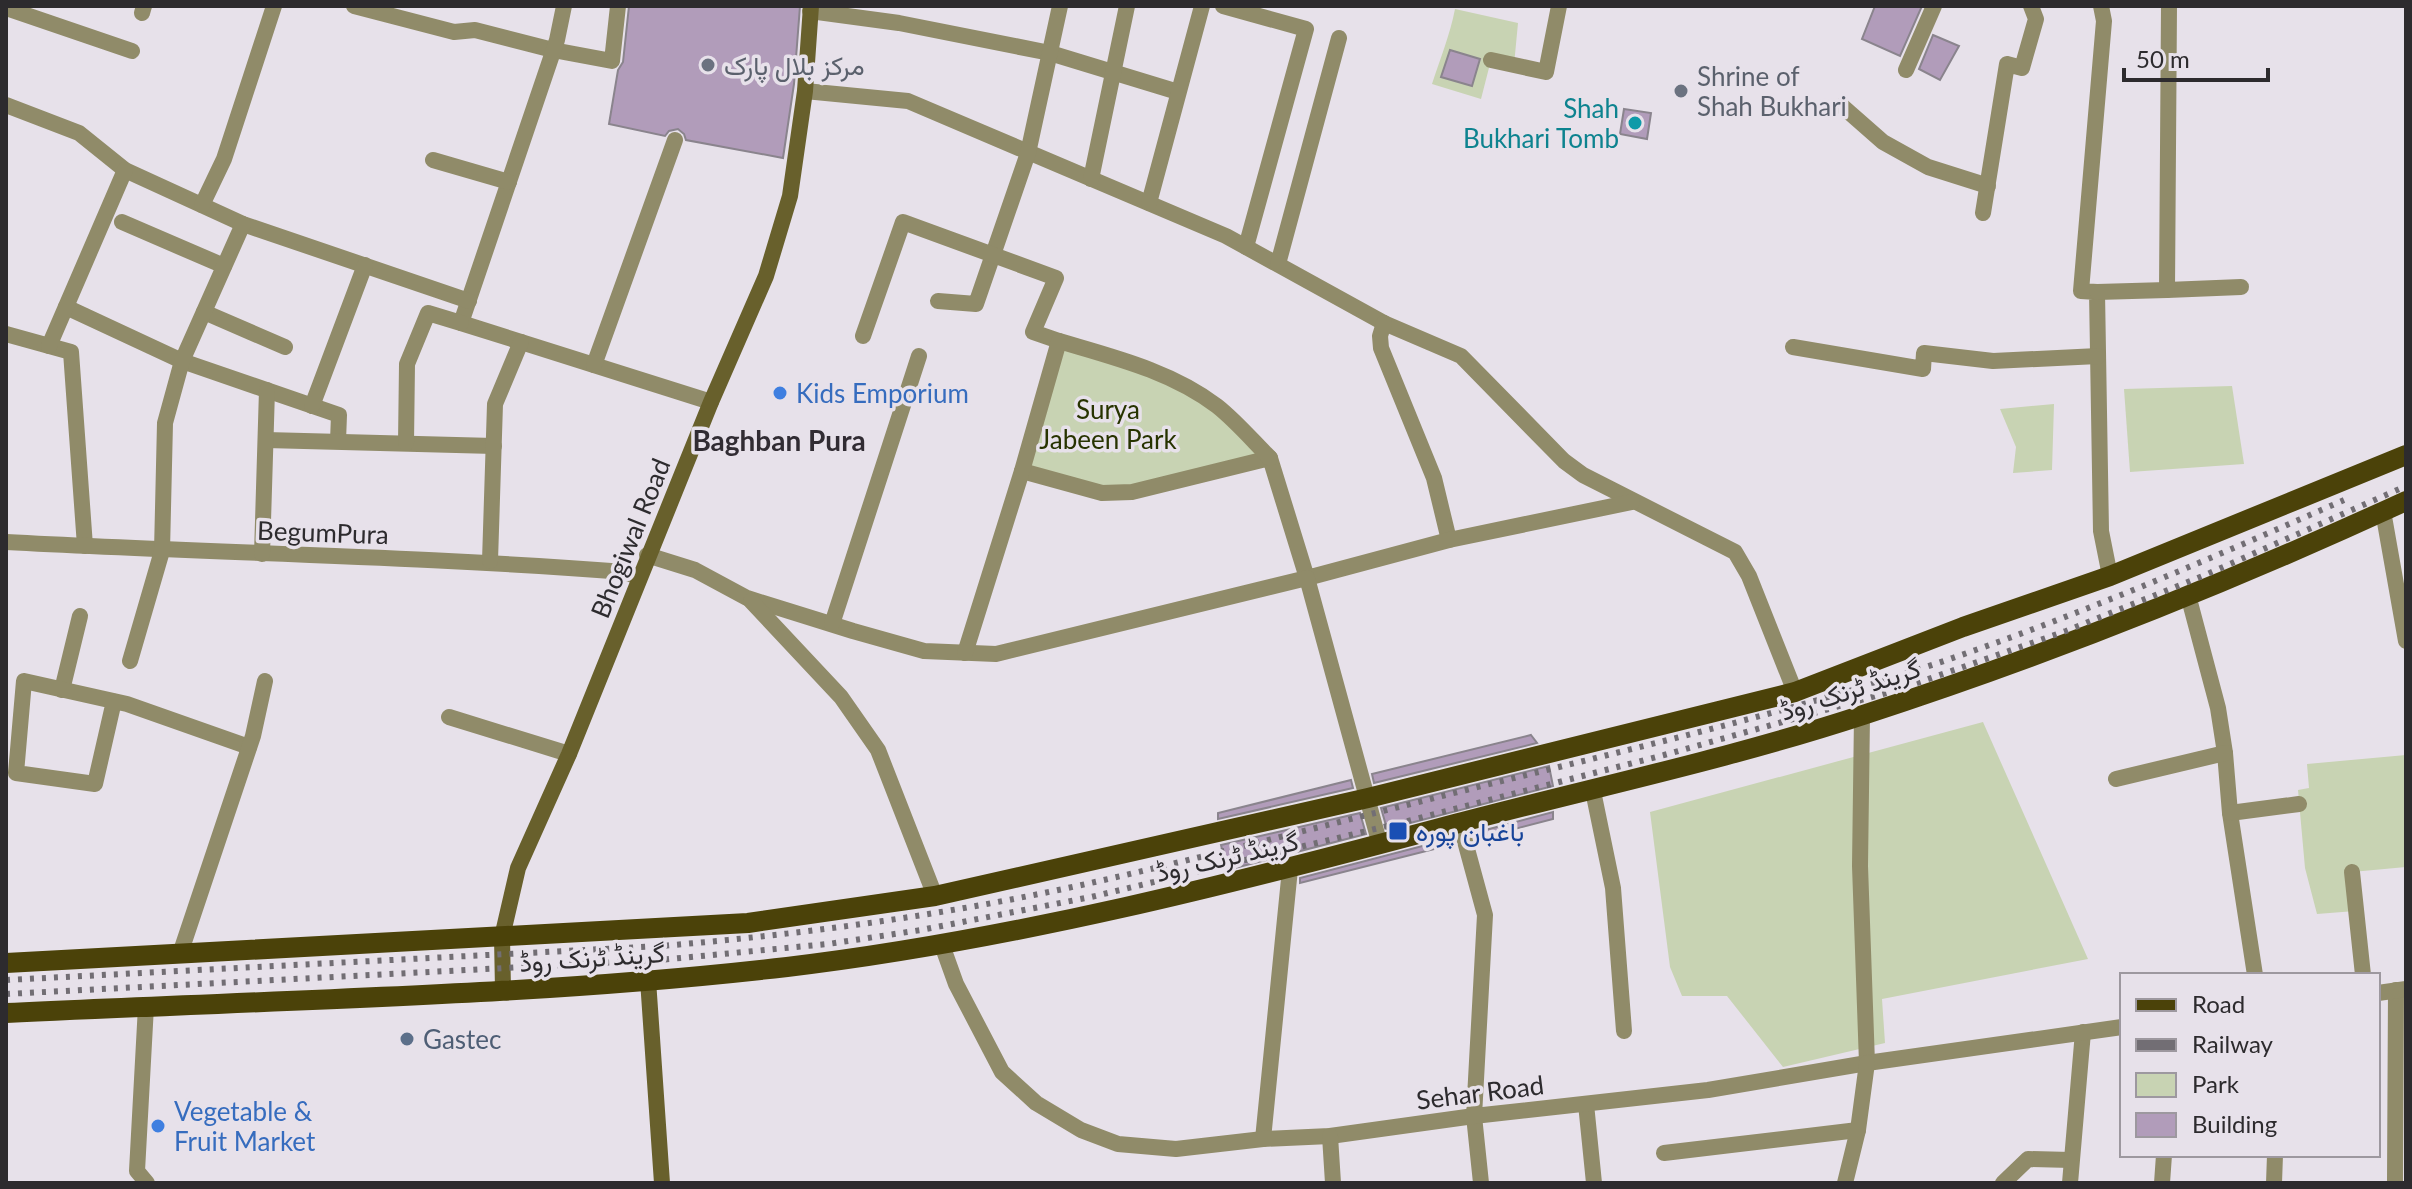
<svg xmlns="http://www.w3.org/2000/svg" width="2412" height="1189" viewBox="0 0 2412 1189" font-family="Lato,Vazirmatn,sans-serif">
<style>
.green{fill:#c8d3b3}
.building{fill:#b19cba;stroke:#8a848d;stroke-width:2}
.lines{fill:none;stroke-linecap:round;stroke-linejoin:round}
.minor{stroke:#908b69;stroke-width:16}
.tertiary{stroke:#908b69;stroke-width:16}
.secondary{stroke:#68602c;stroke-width:16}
.primary{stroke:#4b4209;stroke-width:20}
.rail{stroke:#726e74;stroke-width:6;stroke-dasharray:4 8;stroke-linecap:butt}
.worship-dot{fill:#6b7280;stroke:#e7e1ea;stroke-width:3}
.culture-dot{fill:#0f9aa8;stroke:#e7e1ea;stroke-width:3}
.shop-dot{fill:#3f7fe0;stroke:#e7e1ea;stroke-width:3}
.transit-dot{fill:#1a4fb4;stroke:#e7e1ea;stroke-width:3}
.service-dot{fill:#5c6f8a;stroke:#e7e1ea;stroke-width:3}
.labels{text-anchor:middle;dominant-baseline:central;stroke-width:7;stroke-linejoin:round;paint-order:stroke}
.worship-label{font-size:26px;fill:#5b616d;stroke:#e7e1ea;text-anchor:start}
.culture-label{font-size:26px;fill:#0d838f;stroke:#e7e1ea;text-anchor:end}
.shop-label{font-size:26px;fill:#366cbe;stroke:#e7e1ea;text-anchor:start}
.park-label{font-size:26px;fill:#273300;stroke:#e7e1ea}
.street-label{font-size:26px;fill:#2d2b2e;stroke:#e7e1ea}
.transit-label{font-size:26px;fill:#164399;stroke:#e7e1ea;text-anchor:start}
.service-label{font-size:26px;fill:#4e5e75;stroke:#e7e1ea;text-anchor:start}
.neighbourhood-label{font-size:28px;font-weight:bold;fill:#312c33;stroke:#e7e1ea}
</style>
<rect width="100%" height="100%" fill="#e7e1ea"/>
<!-- green -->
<g class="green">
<path d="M 1455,9 L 1518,23 L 1514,65 L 1491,60 L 1481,99 L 1432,84 C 1440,59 1450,35 1455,9 Z"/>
<polygon points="1059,341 1188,389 1270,458 1132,492 1022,471"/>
<polygon points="2232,386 2244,464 2130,472 2124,389"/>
<polygon points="2054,404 2052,470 2013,473 2016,447 2000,409"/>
<polygon points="1983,722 2088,959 1882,999 1885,1043 1783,1067 1727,996 1682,996 1670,967 1650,812"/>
<polygon points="2406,755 2406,867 2352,872 2355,911 2317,914 2305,868 2298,790 2309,788 2307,764"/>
</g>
<!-- building -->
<g class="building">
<polygon points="629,6 800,6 794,84 783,158 686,140 684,134 678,129 669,131 665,136 609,124 618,70 623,62"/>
<polygon points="1875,6 1922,6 1900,56 1862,39"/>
<polygon points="1933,35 1959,46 1940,80 1919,69"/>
<polygon points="1450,50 1480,59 1472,86 1441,77"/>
<polygon points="1624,109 1651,113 1647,139 1620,134"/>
<polygon points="1531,735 1537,743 1374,783 1372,774"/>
<polygon points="1549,766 1553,786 1387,829 1381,808"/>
<polygon points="1351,780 1353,788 1218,819 1218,813"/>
<polygon points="1553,812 1553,819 1476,839 1474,833"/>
<polygon points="1360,813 1366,834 1227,870 1221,845"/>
<polygon points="1453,838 1454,844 1300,883 1300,878"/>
</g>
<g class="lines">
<!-- minor -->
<g class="minor">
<polyline points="354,6 454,32 475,30 553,50 612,61 618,6"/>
<polyline points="564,6 557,40 461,323 711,402"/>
<polyline points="1223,6 1306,29 1246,247"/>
<polyline points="2101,6 2104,21 2081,291 2097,292 2101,531 2110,576"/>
<polyline points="6,8 132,51"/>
<polyline points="810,11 899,23 1050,53 1178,92"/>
<polyline points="142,13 144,6"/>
<polyline points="1491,60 1546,72 1559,6"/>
<polyline points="1906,70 1934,6"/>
<polyline points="805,91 908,101 1226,236 1384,323 1461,356 1564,461 1583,475 1735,552 1749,576 1795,692"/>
<polyline points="6,105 79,133 125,170 243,224 469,301"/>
<polyline points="1842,106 1883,142 1928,167 1988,186"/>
<polyline points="433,160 509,182"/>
<polyline points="1091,179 1127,6"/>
<polyline points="1149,203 1202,6"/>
<polyline points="202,205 224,159 274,6"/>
<polyline points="1983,213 2007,64 2022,68 2036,19 2031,6"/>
<polyline points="122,222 224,266"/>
<polyline points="1278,264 1339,38"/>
<polyline points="2167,290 2241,287"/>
<polyline points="2097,292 2167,290 2169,6"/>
<polyline points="938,301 976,304 1028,153 1060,6"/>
<polyline points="66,307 182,361 339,415 338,441"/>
<polyline points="204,312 285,347"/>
<polyline points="1384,323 1380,336 1381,348 1434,478 1449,540"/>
<polyline points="6,334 71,352 85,546"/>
<polyline points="863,336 903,222 1056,278 1033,332 1059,341"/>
<polyline points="49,346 125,170"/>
<polyline points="1793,347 1923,369 1924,353 1993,361 2098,356"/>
<polyline points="594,365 675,140"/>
<polyline points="312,406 365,265"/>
<polyline points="266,440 494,446"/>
<polyline points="406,443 407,364 428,313 461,323"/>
<polyline points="1022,471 1102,493 1132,492 1270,458 1307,578 1449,540 1632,502"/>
<polyline points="2383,511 2406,641"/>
<path d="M 6,542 C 212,553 419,556 625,572 L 638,577"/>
<polyline points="262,554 267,390"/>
<polyline points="647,555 695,570 747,598 853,631 924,651 996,654 1307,578 1380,845"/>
<polyline points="490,561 495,404 521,342"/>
<polyline points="2188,595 2218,708 2225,753 2230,813 2255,975"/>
<polyline points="751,601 841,697 878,750 935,896"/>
<polyline points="832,624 919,356"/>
<path d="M 965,653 L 1022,471 L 1059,341 C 1113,357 1171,371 1217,406 C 1236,421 1253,441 1270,458"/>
<polyline points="130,661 162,551 165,423 182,361 243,224"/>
<polyline points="62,690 80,616"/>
<polyline points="114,701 95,784 16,773 24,681 127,704 249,747"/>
<polyline points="1862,716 1860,866 1867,1063"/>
<polyline points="449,717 569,754"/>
<polyline points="2116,779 2225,753"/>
<polyline points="1593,791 1613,888 1624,1031"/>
<polyline points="2230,813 2299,804"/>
<polyline points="1460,823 1485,915 1474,1116 1481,1183"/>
<polyline points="2352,872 2363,975"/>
<polyline points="180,954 253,736 265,681"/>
<polyline points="146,1006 137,1171 147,1183"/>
<polyline points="1586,1104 1594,1183"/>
<polyline points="1263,1139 1290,869"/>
<polyline points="1664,1153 1858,1130"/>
<polyline points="2003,1183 2028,1159 2071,1160"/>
<polyline points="2070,1183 2083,1032"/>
<polyline points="2162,1183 2164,1155"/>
<polyline points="2274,1183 2275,1155"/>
<polyline points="2395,1183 2396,990"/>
</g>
<!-- tertiary -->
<g class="tertiary">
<polyline points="942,945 956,984 1002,1072 1036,1103 1081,1130 1118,1144 1176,1149 1263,1139 1330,1136 1474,1116 1708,1090 1867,1063 2122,1027"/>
<polyline points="2378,993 2406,989"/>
<polyline points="1330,1136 1333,1183"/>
<polyline points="1845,1183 1858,1130 1867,1063"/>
</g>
<!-- secondary -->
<g class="secondary">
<polyline points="648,980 662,1183"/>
<polyline points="503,990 502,937 518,868 569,754 711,402 766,276 790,196 805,91 811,6"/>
</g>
<!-- primary -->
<g class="primary">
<polyline points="6,963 748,923 935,896 1368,798 1795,692 1963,627 2110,576 2406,455"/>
<path d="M 6,1013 C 266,1000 528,997 787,967 C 1013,940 1236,883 1455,824 C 1591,788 1729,759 1863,715 C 2048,655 2230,582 2406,501"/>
</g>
<!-- rail -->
<g class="rail">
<path d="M 6,980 L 661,946 C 807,934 953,914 1095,882 C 1201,858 1306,830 1411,804 C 1550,768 1690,737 1828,697 C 2005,647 2176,574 2344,500"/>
<polyline points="6,994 659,960 828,944 921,930 1091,897 1396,824 1664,755 1897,690 2066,631 2205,575 2406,486"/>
</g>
</g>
<!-- markers -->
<g class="worship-dot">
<circle cx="708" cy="65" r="8"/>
<circle cx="1681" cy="91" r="8"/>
</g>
<circle class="culture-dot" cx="1635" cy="123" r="8"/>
<g class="shop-dot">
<circle cx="780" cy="393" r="8"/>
<circle cx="158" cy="1126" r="8"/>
</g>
<rect class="transit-dot" x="1388" y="821" width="20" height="20" rx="4"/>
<circle class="service-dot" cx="407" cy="1039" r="8"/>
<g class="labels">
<!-- worship labels -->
<g class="worship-label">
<text x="724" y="65">مرکز بلال پارک</text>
<text x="1697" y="76">Shrine of<tspan x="1697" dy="30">Shah Bukhari</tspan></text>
</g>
<!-- culture labels -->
<g class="culture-label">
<text x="1619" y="108">Shah<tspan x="1619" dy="30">Bukhari Tomb</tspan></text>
</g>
<!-- shop labels -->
<g class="shop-label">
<text x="796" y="393">Kids Emporium</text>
<text x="174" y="1111">Vegetable &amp;<tspan x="174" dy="30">Fruit Market</tspan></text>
</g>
<!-- park labels -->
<g class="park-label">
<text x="1108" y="409">Surya<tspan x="1108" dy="30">Jabeen Park</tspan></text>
</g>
<!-- street labels -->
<g class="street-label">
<text transform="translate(323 532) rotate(2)">BegumPura</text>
<text transform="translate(630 538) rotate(-68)">Bhogiwal Road</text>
<text transform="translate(1850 689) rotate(-18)">گرینڈ ٹرنک روڈ</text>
<text transform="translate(1227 856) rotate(-13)">گرینڈ ٹرنک روڈ</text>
<text transform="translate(592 957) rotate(-4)">گرینڈ ٹرنک روڈ</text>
<text transform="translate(1480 1092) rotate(-7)">Sehar Road</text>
</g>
<!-- transit labels -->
<g class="transit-label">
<text x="1416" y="831">باغبان پورہ</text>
</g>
<!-- service labels -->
<g class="service-label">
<text x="423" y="1039">Gastec</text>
</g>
<!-- neighbourhood labels -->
<g class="neighbourhood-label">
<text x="779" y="440">Baghban Pura</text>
</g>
</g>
<!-- border -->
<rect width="2412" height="1189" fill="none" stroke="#2d2b2e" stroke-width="16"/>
<!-- legend -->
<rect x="2120" y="973" width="260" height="184" fill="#e7e1ea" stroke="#9d989f" stroke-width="2"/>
<rect x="2136" y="999" width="40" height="12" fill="#4b4209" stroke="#9d989f" stroke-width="2"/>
<text x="2192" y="1013" font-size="24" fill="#2d2b2e">Road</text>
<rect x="2136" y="1039" width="40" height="12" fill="#726e74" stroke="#9d989f" stroke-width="2"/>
<text x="2192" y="1053" font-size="24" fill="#2d2b2e">Railway</text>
<rect x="2136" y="1073" width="40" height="24" fill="#c8d3b3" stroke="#9d989f" stroke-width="2"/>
<text x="2192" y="1093" font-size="24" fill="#2d2b2e">Park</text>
<rect x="2136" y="1113" width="40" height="24" fill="#b19cba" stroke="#9d989f" stroke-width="2"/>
<text x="2192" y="1133" font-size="24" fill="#2d2b2e">Building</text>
<!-- scale -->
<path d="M2124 68v12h144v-12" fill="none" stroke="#2d2b2e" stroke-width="4"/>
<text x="2136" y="68" font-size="24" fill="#2d2b2e" stroke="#e7e1ea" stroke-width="6" paint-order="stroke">50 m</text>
</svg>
